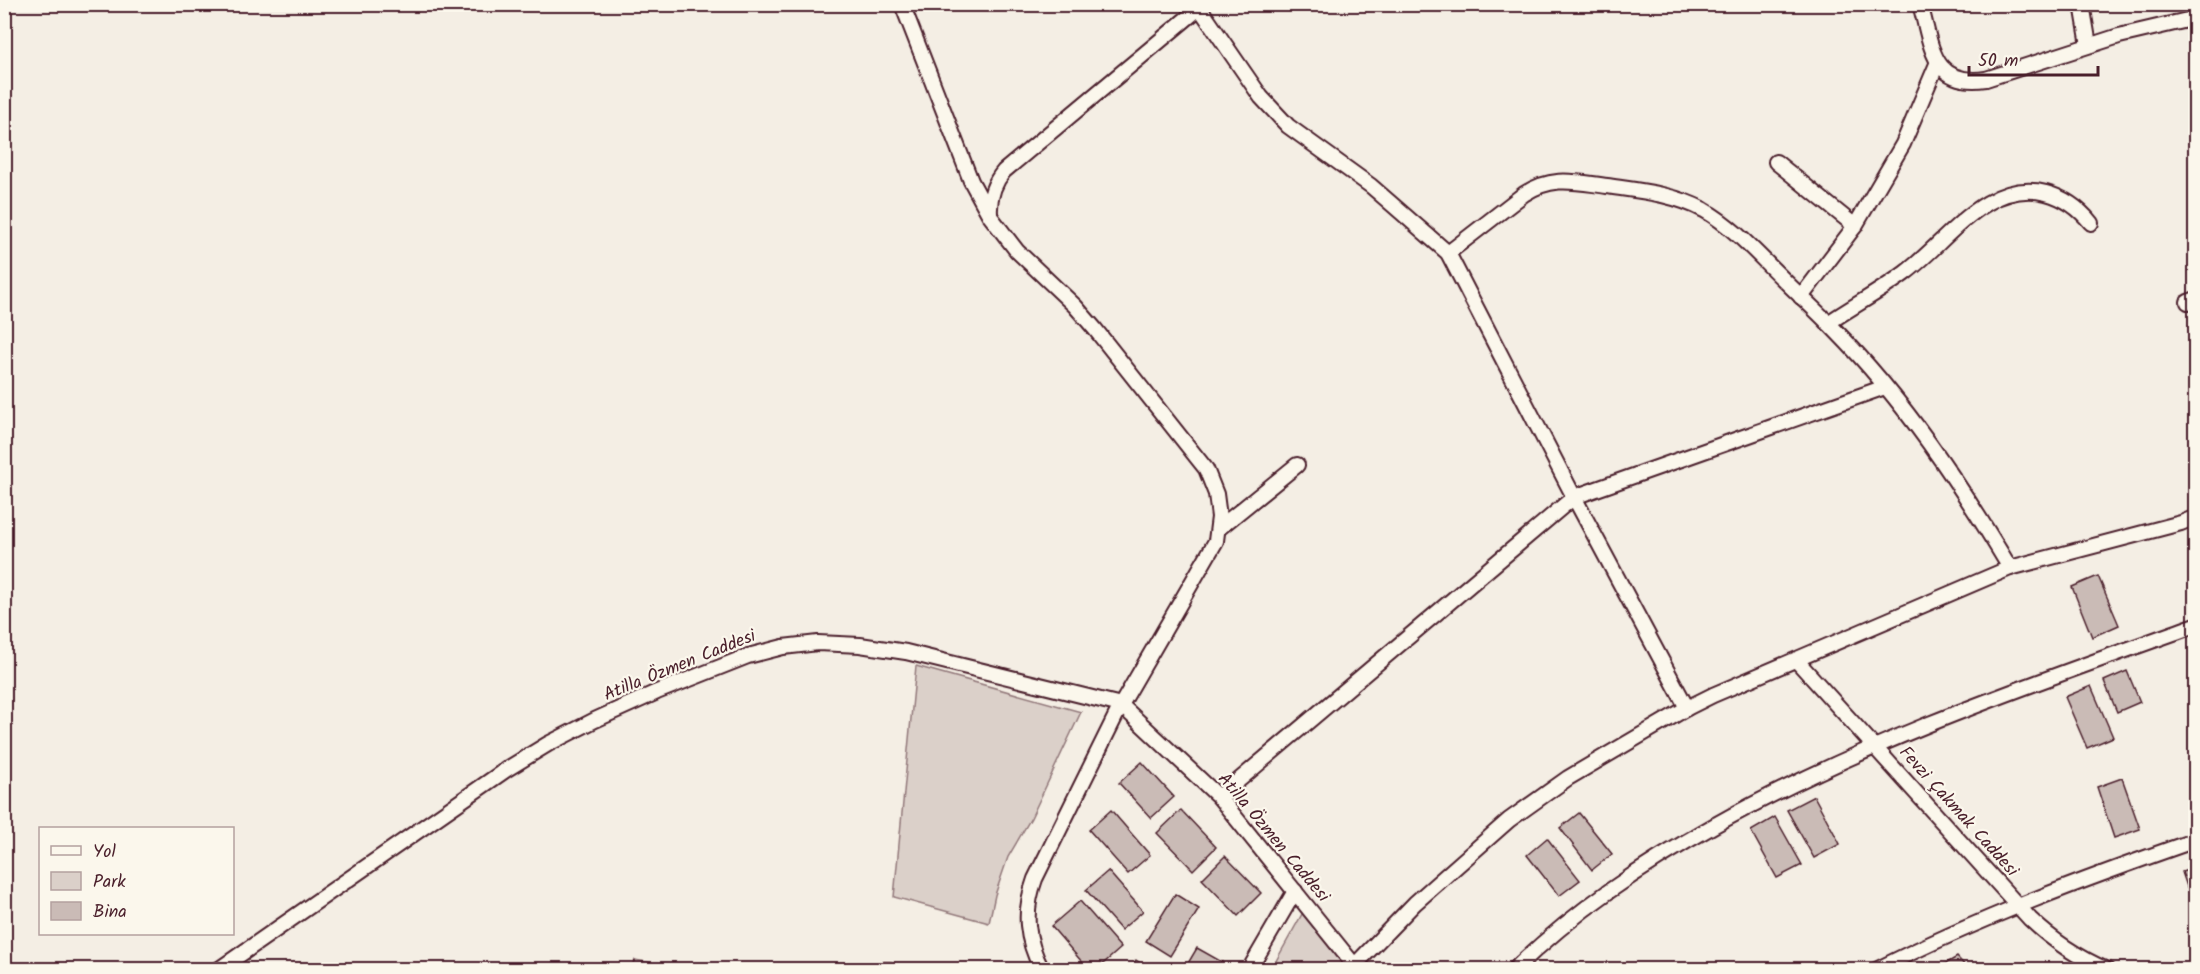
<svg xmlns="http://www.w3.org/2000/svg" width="2200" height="974" viewBox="0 0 2200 974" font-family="Kalam,sans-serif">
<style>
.green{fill:#dbd0c9;stroke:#92787a;stroke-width:1.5}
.building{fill:#cabbb6;stroke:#4a1f2b;stroke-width:1.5}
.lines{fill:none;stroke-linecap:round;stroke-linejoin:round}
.street-casing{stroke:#4a1f2b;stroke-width:18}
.street{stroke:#fbf7ec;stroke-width:14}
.labels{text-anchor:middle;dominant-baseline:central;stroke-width:4.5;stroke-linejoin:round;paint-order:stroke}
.street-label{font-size:18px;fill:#4a1f2b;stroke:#fbf7ec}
</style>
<rect width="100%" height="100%" fill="#f4eee4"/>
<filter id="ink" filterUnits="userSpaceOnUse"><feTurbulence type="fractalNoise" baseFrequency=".0167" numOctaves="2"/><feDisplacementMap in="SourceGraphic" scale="12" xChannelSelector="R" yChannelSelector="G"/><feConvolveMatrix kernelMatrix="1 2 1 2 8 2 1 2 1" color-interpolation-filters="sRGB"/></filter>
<g filter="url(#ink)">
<!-- green -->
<g class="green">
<polygon points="916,666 1081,712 1031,818 1008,857 995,895 989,923 894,897"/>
<polygon points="1306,907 1351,970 1271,970"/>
<polygon points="635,960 657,964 669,969 629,969"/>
</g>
<!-- building -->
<g class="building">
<polygon points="2098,576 2119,625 2092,637 2072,587"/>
<polygon points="2127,671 2140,702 2117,712 2104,681"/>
<polygon points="2091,686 2113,737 2087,748 2065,697"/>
<polygon points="1142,762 1174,797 1151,818 1119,783"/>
<polygon points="2122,778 2140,829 2114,838 2097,787"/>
<polygon points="1814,796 1840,844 1814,858 1787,810"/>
<polygon points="1111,810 1150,855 1128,874 1089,830"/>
<polygon points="1181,810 1216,847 1193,870 1157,833"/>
<polygon points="1579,813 1612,854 1592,870 1560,828"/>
<polygon points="1775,817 1802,865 1777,878 1751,831"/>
<polygon points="1547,838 1580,880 1559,896 1527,855"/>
<polygon points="1225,856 1261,893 1238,916 1202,879"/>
<polygon points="2196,867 2196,913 2182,872"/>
<polygon points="1108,871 1143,911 1121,930 1086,890"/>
<polygon points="1175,894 1199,909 1170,956 1146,941"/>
<polygon points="1080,901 1121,948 1096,970 1089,970 1051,926"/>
<polygon points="1197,948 1222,962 1218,970 1184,970"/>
<polygon points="1957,957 1969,970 1935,970"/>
<polygon points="1136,960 1151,970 1131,970"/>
</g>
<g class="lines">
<!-- street casing -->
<g class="street-casing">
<g id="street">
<path d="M 902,4 L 971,181 L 990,216 L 1017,251 L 1075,306 L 1095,329 L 1198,459 L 1206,469 L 1216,494 L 1219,517 L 1216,541 L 1121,705 L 1035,879 C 1023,912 1026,939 1042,970"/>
<polyline points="1197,4 1261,97 1288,126 1371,186 1448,253 1574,497 1687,708"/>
<path d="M 1920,4 C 1932,45 1931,87 1986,79 L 2119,36 L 2196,18"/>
<polyline points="2082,4 2089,45"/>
<polyline points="1776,162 1855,226"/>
<path d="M 990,214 C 989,197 993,184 1004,171 L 1204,4"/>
<path d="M 1448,253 L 1524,194 C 1553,175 1575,182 1607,186 C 1641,191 1674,194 1704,210 C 1734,227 1758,255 1783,279 C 1800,296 1818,312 1835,330 C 1904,400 1960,484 2010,568"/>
<polyline points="1801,297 1855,226 1903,144 1937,64"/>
<polyline points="2188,302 2196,299"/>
<path d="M 1828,323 C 1853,306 1881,291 1905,273 C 1947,242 1987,178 2046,193 C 2065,198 2079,208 2091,223"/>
<polyline points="1218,529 1297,465"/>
<path d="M 1797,661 L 2030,919 C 2053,941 2077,957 2107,970"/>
<polyline points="1219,797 1574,497 1885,387"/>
<polyline points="1355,965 1415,903 1509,820 1568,778 1687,708 1713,695 2010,568 2181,523 2196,517"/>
<polyline points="218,970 507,769 548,744 595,720 657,692 748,656 783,647 818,643 860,645 906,652 1121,705 1219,797 1358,970"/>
<polyline points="875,970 890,970"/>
<polyline points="1249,970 1295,891"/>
<path d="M 1514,970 C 1574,911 1642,866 1715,825 C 1867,740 2032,684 2196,625"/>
<path d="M 1876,970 C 1979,918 2087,878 2196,840"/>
</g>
</g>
<!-- street -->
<use href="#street" class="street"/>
</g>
</g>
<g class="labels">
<!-- street labels -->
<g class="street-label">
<text transform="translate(680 666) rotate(-22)">Atilla Özmen Caddesi</text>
<text transform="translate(1958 812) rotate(48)">Fevzi Çakmak Caddesi</text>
<text transform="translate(1273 838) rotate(50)">Atilla Özmen Caddesi</text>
</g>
</g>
<!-- margin -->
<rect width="2200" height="974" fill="none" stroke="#fbf7ec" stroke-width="24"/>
<rect x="12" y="12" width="2176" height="950" fill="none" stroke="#4a1f2b" stroke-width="2" filter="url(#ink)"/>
<!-- legend -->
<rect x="39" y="827" width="195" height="108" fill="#fbf7ec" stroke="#b4a19f" stroke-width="1.5"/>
<rect x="51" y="846" width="30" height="9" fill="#fbf7ec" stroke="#b4a19f" stroke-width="1.5"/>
<text x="93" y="857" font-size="18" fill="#4a1f2b">Yol</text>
<rect x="51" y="872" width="30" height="18" fill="#dbd0c9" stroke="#b4a19f" stroke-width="1.5"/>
<text x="93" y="887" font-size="18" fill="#4a1f2b">Park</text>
<rect x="51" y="902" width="30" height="18" fill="#cabbb6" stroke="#b4a19f" stroke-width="1.5"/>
<text x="93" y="917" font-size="18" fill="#4a1f2b">Bina</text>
<!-- scale -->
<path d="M1969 66v9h129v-9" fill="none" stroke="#4a1f2b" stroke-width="3"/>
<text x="1978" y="66" font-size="18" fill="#4a1f2b" stroke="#fbf7ec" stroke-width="4.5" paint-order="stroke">50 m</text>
</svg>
